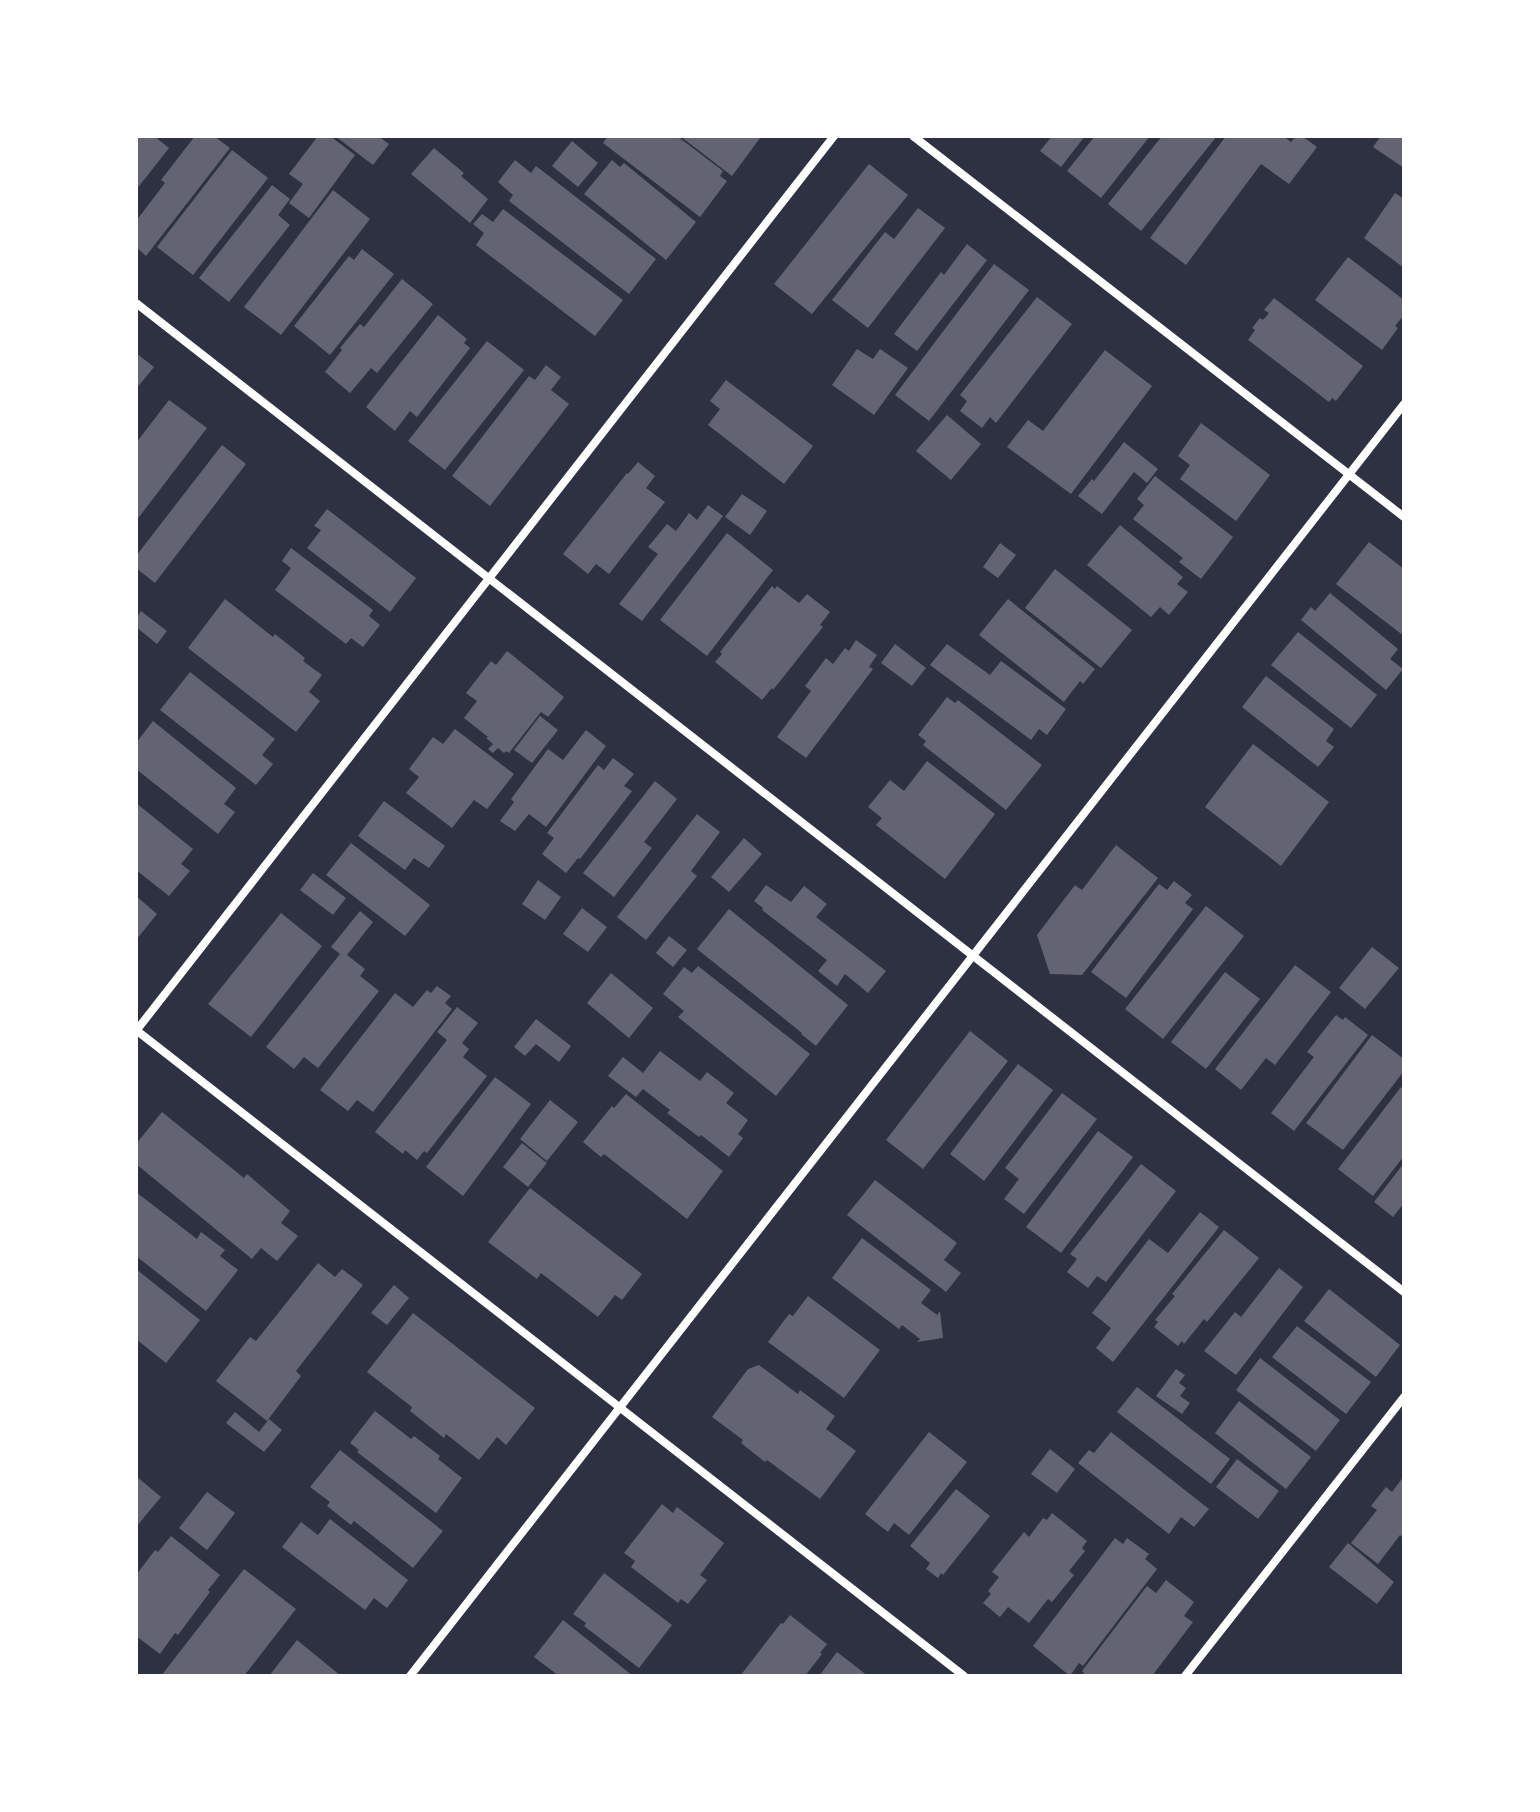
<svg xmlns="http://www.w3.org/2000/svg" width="1540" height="1812" viewBox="0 0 1540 1812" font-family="Helvetica,sans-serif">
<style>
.building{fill:#626471}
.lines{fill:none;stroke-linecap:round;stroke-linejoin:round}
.minor{stroke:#fff;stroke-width:8}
</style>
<rect width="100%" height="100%" fill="#2d3142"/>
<!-- building -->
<g class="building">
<polygon points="136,136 154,136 169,148 136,190"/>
<polygon points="195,136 214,136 230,148 146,256 136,247 136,221 165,183 161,180"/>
<polygon points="318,136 330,136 355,155 309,218 289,203 303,184 289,174"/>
<polygon points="335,136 378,136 389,144 373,165"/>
<polygon points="608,136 677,136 723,171 720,176 727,181 700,217 603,143"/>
<polygon points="680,136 758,136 760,138 732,176"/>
<polygon points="1052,136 1085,136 1061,167 1040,151"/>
<polygon points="1095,136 1150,136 1101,198 1067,171"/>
<polygon points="1162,136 1217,136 1141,231 1108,204"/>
<polygon points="1226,136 1283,136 1291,142 1296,136 1302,136 1317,147 1289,184 1261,164 1186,265 1150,238"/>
<polygon points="1381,136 1404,136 1404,168 1373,147"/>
<polygon points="572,141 598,163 578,187 552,166"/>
<polygon points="434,148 464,173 461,176 488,199 470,223 411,174"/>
<polygon points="232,150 268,178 193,275 157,247"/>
<polygon points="515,160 531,173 536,166 656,259 629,294 509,201 513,195 498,182"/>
<polygon points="612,160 620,167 624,163 696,222 666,260 584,194"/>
<polygon points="869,164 908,195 812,314 774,284"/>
<polygon points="272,185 290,199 278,215 290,225 229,302 199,278"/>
<polygon points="333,190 370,219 281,335 244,307"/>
<polygon points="1395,193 1404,199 1404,268 1364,238"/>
<polygon points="918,208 945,228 868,328 832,300 885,232 894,239"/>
<polygon points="503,209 623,300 595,336 476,245 484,233 473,224 482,214 493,222"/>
<polygon points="967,244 987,260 917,351 894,334 941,272 944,275"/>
<polygon points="362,249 394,274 330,355 294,326 349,256 354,260"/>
<polygon points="1348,257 1404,300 1404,315 1395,326 1398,328 1382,350 1315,300"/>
<polygon points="994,264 1029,290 929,421 895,395"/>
<polygon points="402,279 433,304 377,373 371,368 350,393 325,372 342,350 340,348 360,324 364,327"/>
<polygon points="1037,297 1072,324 996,423 990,417 982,428 960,411 967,401 960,395"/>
<polygon points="1274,298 1363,366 1336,401 1332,398 1329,402 1248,340 1255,330 1252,328 1260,318 1263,320 1269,313 1264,310"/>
<polygon points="438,315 467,339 464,343 470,348 417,417 410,411 395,431 366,407"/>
<polygon points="487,341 524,370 445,470 408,441"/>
<polygon points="857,349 873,359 880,349 908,368 874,415 832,385"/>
<polygon points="1105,350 1152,386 1071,494 1007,447 1028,420 1043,431"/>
<polygon points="136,353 154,367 136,389"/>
<polygon points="546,365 561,377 551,390 569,404 490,506 452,476 529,376 535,380"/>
<polygon points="726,380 813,446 784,484 708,425 720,409 710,401"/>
<polygon points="169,400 207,428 136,521 136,443"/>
<polygon points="947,415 981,444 951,480 916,451"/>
<polygon points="1201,423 1270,475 1236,521 1180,479 1190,465 1178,456"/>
<polygon points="1124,442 1158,469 1147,483 1134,472 1102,514 1078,496 1092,479 1094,481"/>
<polygon points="222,445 246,464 155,583 136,568 136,556"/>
<polygon points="638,462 655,476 646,488 665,502 609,574 596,564 588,574 563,554 627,473 628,474"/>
<polygon points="1155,476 1233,537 1201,579 1179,562 1183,558 1133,519 1144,505 1137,499"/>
<polygon points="742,494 767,511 750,535 725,517"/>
<polygon points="708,505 723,516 642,621 619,604 658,554 648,547 667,524 676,531 689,513 697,520"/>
<polygon points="327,509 416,578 390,612 307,548 321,530 314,526"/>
<polygon points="1120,525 1183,577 1177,584 1188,592 1169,615 1160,607 1151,617 1087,565"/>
<polygon points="727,533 773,570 707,656 660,620"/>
<polygon points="1369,542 1404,569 1404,636 1336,584"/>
<polygon points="1000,543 1016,555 998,578 983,567"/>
<polygon points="291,548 373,610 369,616 380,625 363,647 351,638 346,644 275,590 291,568 282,561"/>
<polygon points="1055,569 1132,630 1101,668 1025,608"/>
<polygon points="772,586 775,589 777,586 799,603 807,594 830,612 820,625 823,627 773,690 772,688 762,700 715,662 722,654 720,652"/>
<polygon points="1330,593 1398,649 1390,659 1403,669 1386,690 1301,620 1311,607 1315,611"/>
<polygon points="225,599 273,637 275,634 305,658 303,661 322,675 309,692 320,701 296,732 188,648"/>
<polygon points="1008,599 1095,669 1083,684 1080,681 1064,702 979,635"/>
<polygon points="141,611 167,631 157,644 136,627 136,618"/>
<polygon points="1298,632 1377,695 1351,728 1271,665"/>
<polygon points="856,640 877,655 869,667 873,669 806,758 777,737 811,691 805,686 826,658 833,664 845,648 849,651"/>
<polygon points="895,644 926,668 912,686 881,663"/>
<polygon points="947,644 990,675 1001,661 1066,709 1047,735 1039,729 1031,740 930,665"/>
<polygon points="507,651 564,697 548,717 541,712 509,753 506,751 504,753 498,748 493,753 488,749 493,744 486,738 488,737 464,718 477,701 466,693 491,661 496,665"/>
<polygon points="190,672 275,739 262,755 273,764 256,785 160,710"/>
<polygon points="1266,676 1334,729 1326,741 1334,747 1318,767 1242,707"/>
<polygon points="947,697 955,703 958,700 1042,765 1006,810 923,745 926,741 918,735"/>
<polygon points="540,716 558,730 532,763 514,750"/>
<polygon points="153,721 236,788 224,804 235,812 218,834 136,769 136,743"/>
<polygon points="455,729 514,774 487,809 474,800 452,828 406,793 419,777 409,769 433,737 443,744"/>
<polygon points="586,730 606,746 546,827 529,814 515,831 500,821 514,802 511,799 548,749 563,760"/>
<polygon points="1253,744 1329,802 1281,866 1205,807"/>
<polygon points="613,758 634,774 624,786 632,791 580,859 578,858 566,873 542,854 554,838 547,833 598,765 604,770"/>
<polygon points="927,761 995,814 945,879 876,825 882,818 868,807 890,780 904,791"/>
<polygon points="655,781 677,799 644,842 652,848 614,897 583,873"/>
<polygon points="384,801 445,846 429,868 414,858 405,870 358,836"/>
<polygon points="136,803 193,849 181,864 190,871 169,896 136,870"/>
<polygon points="697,814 720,832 691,871 697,876 646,940 617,917"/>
<polygon points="744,838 762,854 729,892 711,877"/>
<polygon points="351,843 430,905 405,936 326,875"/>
<polygon points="1116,845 1158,878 1082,975 1050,974 1037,935 1075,885 1082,890"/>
<polygon points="313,873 346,898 333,915 300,890"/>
<polygon points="538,880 561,897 545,920 522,904"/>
<polygon points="1174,881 1192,895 1185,903 1193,909 1126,998 1091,972 1159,884 1167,890"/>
<polygon points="766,885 791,902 804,886 827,904 816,917 886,971 868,993 845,974 837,986 818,971 827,960 762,910 763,908 754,901"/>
<polygon points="136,896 157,914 136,940"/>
<polygon points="1206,906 1244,936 1163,1039 1125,1009"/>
<polygon points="582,908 607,927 588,952 563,934"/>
<polygon points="729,909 848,1005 816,1046 801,1034 802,1033 697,949"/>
<polygon points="360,911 373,922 347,955 365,969 360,976 379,991 318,1068 304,1057 294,1069 266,1047 340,954 331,947"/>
<polygon points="281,913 322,946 251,1037 208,1004"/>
<polygon points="669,936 687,950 673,967 656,953"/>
<polygon points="1372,947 1399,968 1365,1009 1339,988"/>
<polygon points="1295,965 1331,992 1275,1065 1266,1058 1241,1090 1215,1069"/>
<polygon points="698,966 810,1054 776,1096 678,1017 684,1011 663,994 684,967 692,973"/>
<polygon points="1225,972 1260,999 1206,1069 1171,1042"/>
<polygon points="611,973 653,1008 629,1038 587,1003"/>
<polygon points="437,986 451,996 445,1003 452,1009 373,1112 357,1100 348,1111 320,1090 395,993 413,1007 427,990 431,993"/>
<polygon points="457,1007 478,1023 462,1043 469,1049 463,1057 487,1076 427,1153 424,1151 417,1160 405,1150 403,1154 375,1132 447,1040 437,1032"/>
<polygon points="1336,1015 1343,1020 1345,1017 1368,1035 1294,1131 1271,1113 1314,1057 1307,1052"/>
<polygon points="536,1019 571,1046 559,1062 536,1044 525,1056 514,1047"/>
<polygon points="970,1031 1008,1061 923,1169 886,1140"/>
<polygon points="1372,1035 1404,1059 1404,1071 1343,1150 1306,1123"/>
<polygon points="660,1051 700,1081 707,1072 734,1093 726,1103 748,1120 738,1134 743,1138 729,1157 701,1135 699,1137 667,1113 670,1110 643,1089 636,1097 608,1076 623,1057 643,1073"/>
<polygon points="1018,1064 1053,1090 984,1181 950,1154"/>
<polygon points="495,1077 531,1104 463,1196 426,1167"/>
<polygon points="1401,1087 1404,1090 1404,1156 1373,1196 1338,1169"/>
<polygon points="1062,1093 1097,1119 1024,1214 1004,1199 1019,1179 1005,1168"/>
<polygon points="626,1094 723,1171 687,1219 604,1154 601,1157 583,1142 612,1106 614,1108"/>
<polygon points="550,1100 578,1122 547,1161 520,1139"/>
<polygon points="162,1112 244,1178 247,1174 290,1211 281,1223 298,1236 277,1261 261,1248 252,1259 136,1164 136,1144"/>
<polygon points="1098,1131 1133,1157 1061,1253 1026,1227"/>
<polygon points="522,1143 547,1163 528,1187 503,1167"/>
<polygon points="1404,1163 1404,1203 1393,1217 1374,1202"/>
<polygon points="1141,1164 1176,1191 1106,1282 1097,1276 1088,1288 1067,1272 1077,1259 1070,1254"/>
<polygon points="875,1180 957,1243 944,1260 961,1273 946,1292 847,1215"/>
<polygon points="530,1188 642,1274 622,1300 615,1295 598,1317 541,1273 537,1279 488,1242"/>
<polygon points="136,1192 197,1239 201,1232 225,1250 220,1256 238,1270 206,1311 136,1256"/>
<polygon points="1200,1212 1219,1227 1113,1362 1096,1348 1111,1328 1092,1313 1149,1239 1168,1253"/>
<polygon points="1224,1230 1259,1258 1207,1322 1204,1319 1184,1344 1182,1341 1178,1346 1154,1327 1158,1322 1155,1320 1175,1296 1172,1294"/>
<polygon points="862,1238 931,1290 921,1303 937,1315 940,1311 943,1338 917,1342 920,1339 902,1325 899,1329 832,1278"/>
<polygon points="318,1263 335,1277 342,1269 363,1285 296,1371 301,1376 267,1421 216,1381 250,1337 256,1341"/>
<polygon points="1279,1268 1303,1287 1236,1375 1204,1351 1235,1312 1241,1317"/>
<polygon points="136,1269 200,1320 166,1363 136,1339"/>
<polygon points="394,1285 409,1298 387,1325 371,1313"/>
<polygon points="1329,1289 1400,1345 1376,1377 1304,1321"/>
<polygon points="808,1296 880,1350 844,1398 768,1342 789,1314 793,1316"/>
<polygon points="413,1313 535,1408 506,1445 497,1437 479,1460 446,1434 444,1438 410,1411 412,1407 367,1372"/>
<polygon points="1297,1326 1371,1382 1346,1414 1272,1357"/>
<polygon points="1260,1358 1340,1420 1316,1451 1236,1390"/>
<polygon points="759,1365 798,1394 800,1390 835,1416 826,1429 856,1451 820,1499 767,1460 765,1462 741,1443 743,1440 712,1417 748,1369"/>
<polygon points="1176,1369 1185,1375 1179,1383 1186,1388 1180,1396 1190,1403 1182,1414 1156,1396"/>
<polygon points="1137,1387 1230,1459 1211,1484 1117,1412"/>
<polygon points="1239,1401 1311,1457 1286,1489 1215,1433"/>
<polygon points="375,1411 411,1439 414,1436 440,1456 438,1459 462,1478 436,1513 357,1452 359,1450 350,1443"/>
<polygon points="235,1412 259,1432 269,1419 282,1430 264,1452 226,1423"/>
<polygon points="929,1432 967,1462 909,1535 894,1523 888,1532 865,1514"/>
<polygon points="1111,1432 1209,1509 1194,1527 1181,1517 1169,1534 1078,1463 1089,1450 1094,1453"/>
<polygon points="1050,1449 1075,1469 1057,1493 1031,1474"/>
<polygon points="340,1450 443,1531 413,1568 354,1521 351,1525 327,1506 330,1502 310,1487"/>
<polygon points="1237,1459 1279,1491 1258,1519 1216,1487"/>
<polygon points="136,1476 161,1497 136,1527"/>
<polygon points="1404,1476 1404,1538 1400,1535 1378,1564 1351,1543 1377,1510 1371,1506 1386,1487 1392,1492"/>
<polygon points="956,1489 990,1516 943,1575 941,1573 938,1578 926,1569 930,1563 910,1546"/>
<polygon points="207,1492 235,1513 207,1550 179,1528"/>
<polygon points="662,1504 673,1513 677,1507 724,1543 700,1575 707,1580 688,1604 681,1599 678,1603 631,1567 635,1561 624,1553"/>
<polygon points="1052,1513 1087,1541 1082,1548 1085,1551 1069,1571 1074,1575 1052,1602 1048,1599 1029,1623 1008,1607 1000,1617 983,1603 991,1594 988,1591 999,1577 992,1572 1024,1532 1029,1537 1043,1518 1047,1520"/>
<polygon points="330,1519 408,1580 387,1608 374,1598 365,1610 282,1547 301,1522 318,1535"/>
<polygon points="171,1536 220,1575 208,1590 210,1592 178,1635 175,1633 160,1654 136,1636 136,1575 155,1550 158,1552"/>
<polygon points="1115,1538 1123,1544 1127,1538 1149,1554 1145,1559 1157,1569 1083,1666 1079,1663 1070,1676 1033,1646"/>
<polygon points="1348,1543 1394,1582 1377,1604 1329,1567"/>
<polygon points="244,1569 296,1609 244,1676 161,1676"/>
<polygon points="604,1573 672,1625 639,1668 584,1626 586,1623 573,1614"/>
<polygon points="1166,1580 1194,1602 1184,1616 1193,1622 1152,1676 1082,1676 1084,1673 1082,1671 1147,1586 1156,1593"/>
<polygon points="790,1615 827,1644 820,1653 822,1654 805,1676 740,1676 781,1623 783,1624"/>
<polygon points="563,1620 633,1676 559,1676 534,1657"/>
<polygon points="297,1640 341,1676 269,1676"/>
<polygon points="837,1652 868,1676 819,1676"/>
</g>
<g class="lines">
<!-- minor -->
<g class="minor">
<polyline points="913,136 1404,517"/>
<polyline points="136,303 1404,1292"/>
<polyline points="136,1030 964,1676"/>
<polyline points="136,1031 834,136"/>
<polyline points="410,1676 1404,404"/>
<polyline points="1185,1676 1404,1397"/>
</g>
</g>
<!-- border -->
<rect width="1540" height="1812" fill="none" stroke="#ffffff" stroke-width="276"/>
</svg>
